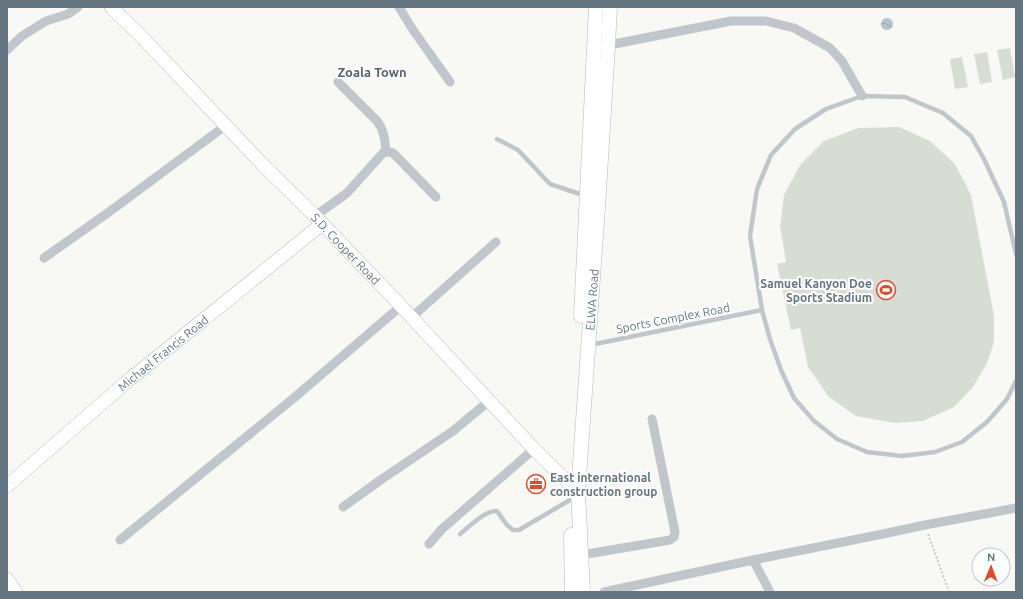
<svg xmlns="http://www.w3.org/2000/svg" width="1023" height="599" viewBox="0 0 1023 599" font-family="Ubuntu,sans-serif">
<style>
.grass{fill:#d8ddd4}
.water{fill:url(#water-waves)}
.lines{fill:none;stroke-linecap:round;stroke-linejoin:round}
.secondary-casing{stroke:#b4babe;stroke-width:14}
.primary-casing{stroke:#b5babe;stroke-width:15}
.path{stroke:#b9bdc0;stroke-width:1.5;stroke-dasharray:2 2;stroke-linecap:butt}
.lane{stroke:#c1c6ca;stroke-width:4.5}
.street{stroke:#c1c6ca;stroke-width:9}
.secondary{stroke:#fff;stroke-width:13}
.primary{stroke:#fff;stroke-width:14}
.labels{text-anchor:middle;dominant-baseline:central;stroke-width:4;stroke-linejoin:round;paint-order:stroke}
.street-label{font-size:12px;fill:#637681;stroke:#fff}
.poi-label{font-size:12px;font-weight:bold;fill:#637681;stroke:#fff;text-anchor:end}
.neighbourhood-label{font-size:13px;font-weight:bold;fill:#55636c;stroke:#fff}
</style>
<defs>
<pattern id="water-waves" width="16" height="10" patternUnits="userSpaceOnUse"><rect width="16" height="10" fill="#b7c4c8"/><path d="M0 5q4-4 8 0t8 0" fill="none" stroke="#98a4a8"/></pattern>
</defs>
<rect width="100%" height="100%" fill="#f8f8f5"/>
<!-- grass -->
<g class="grass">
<polygon points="1010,48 1015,77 1003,80 997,50"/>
<polygon points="987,52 992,82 980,84 974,54"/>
<polygon points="962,57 968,87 955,89 950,59"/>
<polygon points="899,127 930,141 955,164 971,195 994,316 994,342 987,363 973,387 954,407 923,421 895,423 856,416 829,397 808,367 800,328 791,330 777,264 786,262 780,226 784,195 800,165 824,141 858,128"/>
</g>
<!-- water -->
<circle class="water" cx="887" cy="24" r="6"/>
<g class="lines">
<!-- secondary casing -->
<g class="secondary-casing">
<g id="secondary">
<path id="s1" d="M 111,7 L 139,34 L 265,167 L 315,216 L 401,306 L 534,449 L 578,492"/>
<path id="s2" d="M 7,486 L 130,379 L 322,224"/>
<polyline points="7,579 16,592"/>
</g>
</g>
<!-- primary casing -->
<g class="primary-casing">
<g id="primary">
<polyline points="581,316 596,7"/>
<polyline points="571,535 572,592"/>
<path id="s3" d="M 583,592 L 578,492 L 598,207 L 608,46 L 610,7"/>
</g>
</g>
<!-- path -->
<polyline class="path" points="928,534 949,592"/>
<!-- lane -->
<g class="lane">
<polyline points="497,139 518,150 550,184 586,196"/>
<polyline points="1016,254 1004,202 984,159 971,136 943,113 905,97 862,96 826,109 795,129 771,155 757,189 750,236 762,310 770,339 781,370 794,398 814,421 837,439 867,452 902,456 935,452 962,442 987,422 1007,399 1016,381"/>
<polyline points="590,345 762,310"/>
<path d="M 460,534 C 470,526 484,511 497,511 L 507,525 L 513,530 L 519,530 L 570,500"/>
</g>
<!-- street -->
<g class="street">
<polyline points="399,7 413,30 450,82"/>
<polyline points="604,46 731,21 766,21 794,28 830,48 842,61 862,96"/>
<polyline points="7,50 22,36 46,21 68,14 78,7"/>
<path d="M 338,82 L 377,121 C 384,130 385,140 386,152"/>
<path d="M 315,216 L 347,193 L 383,153 C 387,152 389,151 393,153 L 436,197"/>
<polyline points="44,258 109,212 225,126"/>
<polyline points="412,317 496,242"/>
<polyline points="343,507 382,479 453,431 489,401"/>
<polyline points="120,540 295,397 401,306"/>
<polyline points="429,544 442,529 534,449"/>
<polyline points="581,555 670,540 674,537 675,532 652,419"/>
<polyline points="753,560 770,592"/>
<polyline points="604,592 753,560 878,535 925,525 1016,508"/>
</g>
<!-- secondary -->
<use href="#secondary" class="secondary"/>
<!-- primary -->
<use href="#primary" class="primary"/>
</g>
<!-- icons -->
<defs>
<g id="stadium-ring" transform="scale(1)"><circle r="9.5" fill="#fff" stroke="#e4492a" stroke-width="1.5"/><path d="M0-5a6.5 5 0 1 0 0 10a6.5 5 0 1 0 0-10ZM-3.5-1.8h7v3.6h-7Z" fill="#e4492a"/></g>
<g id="office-ring" transform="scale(1)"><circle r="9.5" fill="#fff" stroke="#e4492a" stroke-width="1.5"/><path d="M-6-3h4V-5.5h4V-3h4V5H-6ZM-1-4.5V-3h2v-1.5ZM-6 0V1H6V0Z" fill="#e4492a"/></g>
</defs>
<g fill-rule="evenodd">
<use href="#stadium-ring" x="886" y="290"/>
<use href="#office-ring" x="536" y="484"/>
</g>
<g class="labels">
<!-- street labels -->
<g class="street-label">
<text stroke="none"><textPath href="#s1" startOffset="337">S.D. Cooper Road</textPath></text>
<text stroke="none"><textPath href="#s3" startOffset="293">ELWA Road</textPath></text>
<text transform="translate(673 318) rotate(-11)">Sports Complex Road</text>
<text stroke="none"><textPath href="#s2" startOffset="205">Michael Francis Road</textPath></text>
</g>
<!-- poi labels -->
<g class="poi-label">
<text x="872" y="283">Samuel Kanyon Doe<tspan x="872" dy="14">Sports Stadium</tspan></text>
<text x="550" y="477" text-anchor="start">East international<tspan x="550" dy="14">construction group</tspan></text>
</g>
<!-- neighbourhood labels -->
<g class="neighbourhood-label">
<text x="372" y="72">Zoala Town</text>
</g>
</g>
<!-- border -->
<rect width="1023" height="599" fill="none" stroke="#637681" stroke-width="16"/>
<!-- north arrow -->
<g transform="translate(991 567) rotate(1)"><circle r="19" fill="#ffffff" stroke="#c1c8cd"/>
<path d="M0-3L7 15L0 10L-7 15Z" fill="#e4492a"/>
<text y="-6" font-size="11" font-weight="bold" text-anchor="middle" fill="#637681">N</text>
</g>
</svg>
